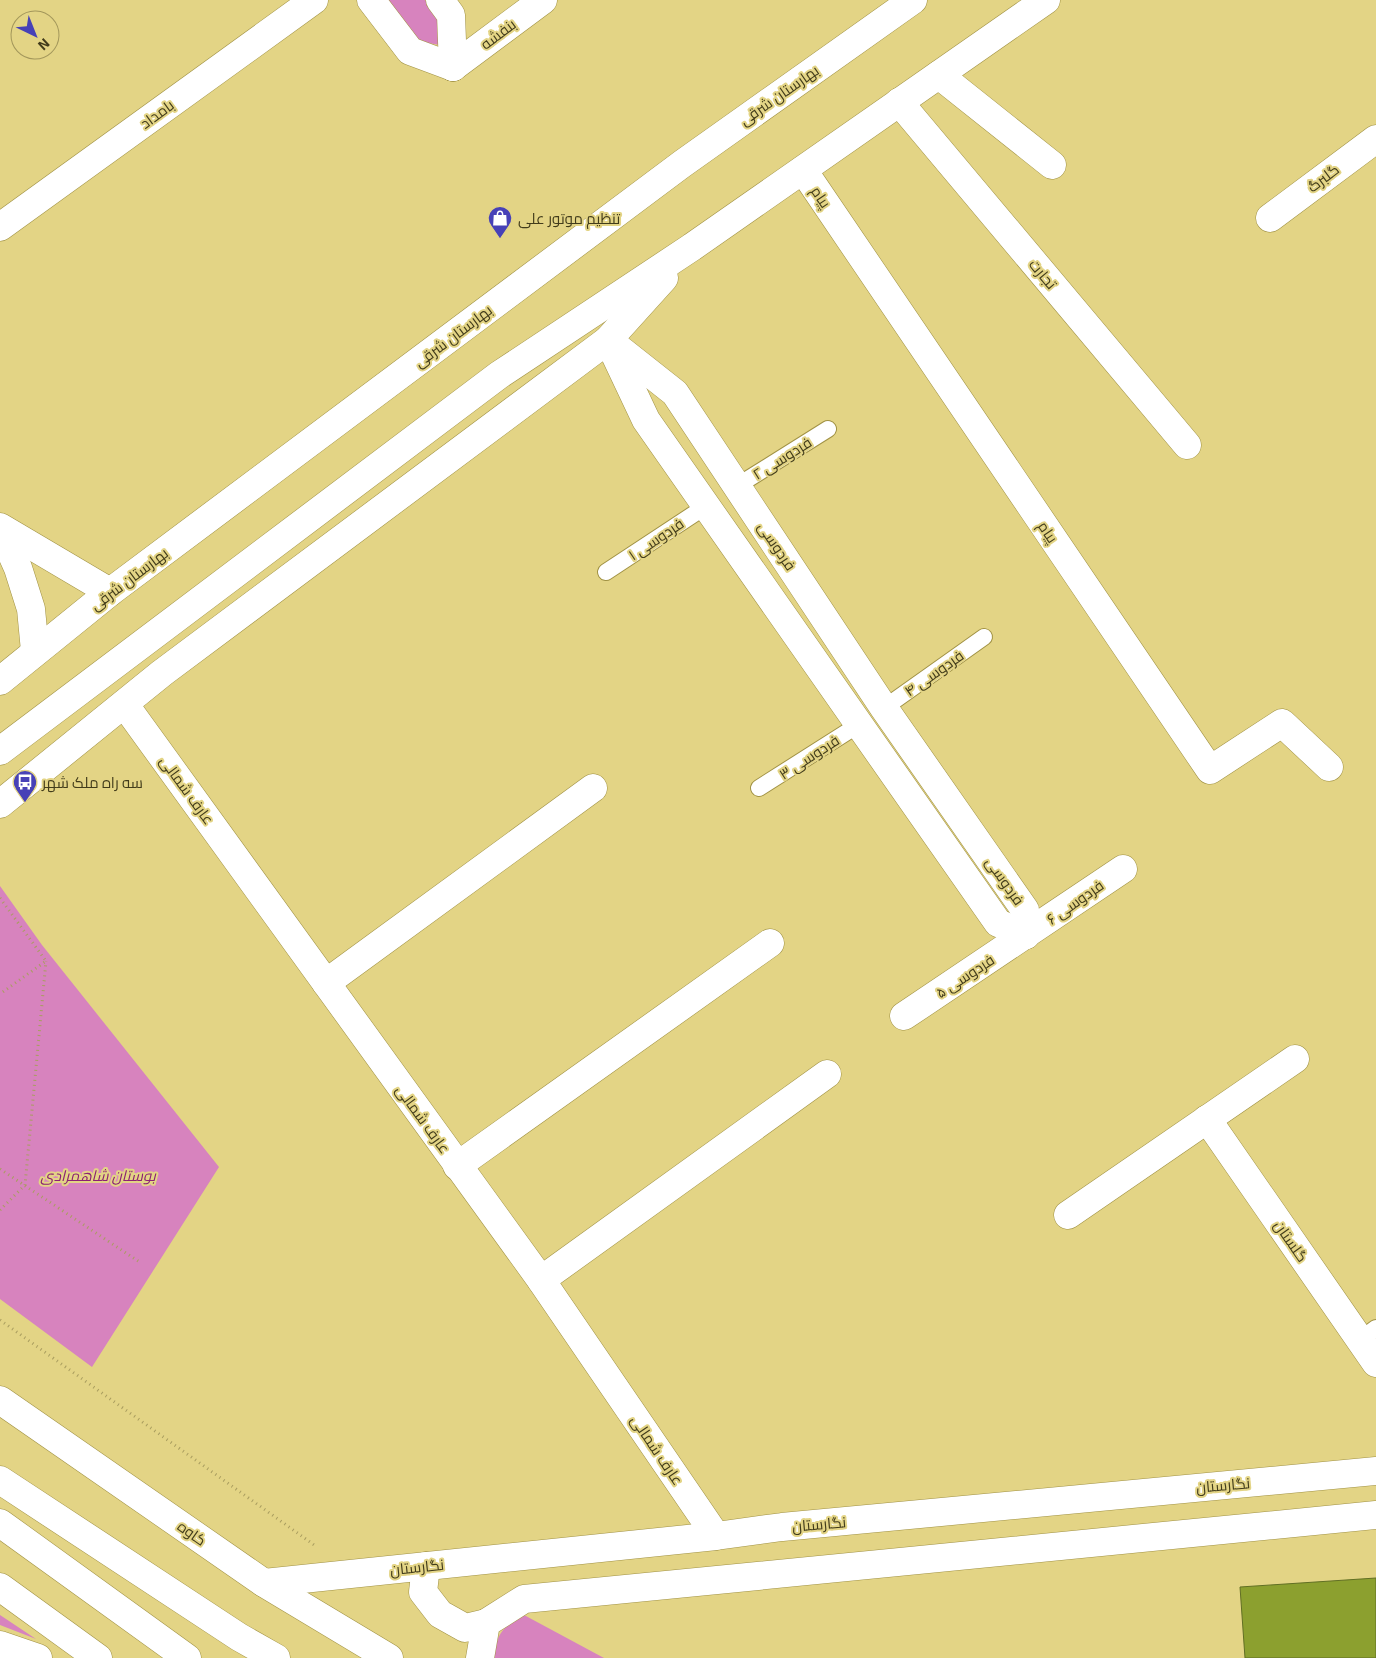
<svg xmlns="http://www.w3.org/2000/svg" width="1376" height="1658" viewBox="0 0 1376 1658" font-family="Georgia,Cairo,serif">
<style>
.green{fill:#d783be}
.building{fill:#8ca02f;stroke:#616f24}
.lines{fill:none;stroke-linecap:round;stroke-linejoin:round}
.service-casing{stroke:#a19244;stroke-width:18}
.minor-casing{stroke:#a19244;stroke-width:29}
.tertiary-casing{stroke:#a19244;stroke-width:29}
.secondary-casing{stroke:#a19244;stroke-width:29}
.primary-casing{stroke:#a19244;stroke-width:29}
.path{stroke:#a99d5f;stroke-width:3;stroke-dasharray:1 4;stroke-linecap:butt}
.service{stroke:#fff;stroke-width:16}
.minor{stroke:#fff;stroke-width:28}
.tertiary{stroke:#fff;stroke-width:28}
.secondary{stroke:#fff;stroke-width:28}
.primary{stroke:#fff;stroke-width:28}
.labels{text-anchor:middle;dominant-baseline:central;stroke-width:4;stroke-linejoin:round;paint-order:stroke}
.street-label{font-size:15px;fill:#423c1b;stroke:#e3d485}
.poi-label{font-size:15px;fill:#423c1b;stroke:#e3d485;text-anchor:start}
.park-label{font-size:15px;font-style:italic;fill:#8b2073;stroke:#e3d485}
</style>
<rect width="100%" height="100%" fill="#e3d485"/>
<!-- green -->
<g class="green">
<polygon points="385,0 425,0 440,20 440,45 416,41"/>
<polygon points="0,886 42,945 219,1167 92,1367 0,1299"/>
<polygon points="0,1615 36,1639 0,1625"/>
<path d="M 524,1615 L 604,1658 L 494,1658 C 496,1634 503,1626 524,1615 Z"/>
</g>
<!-- building -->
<polygon class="building" points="1376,1578 1376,1658 1245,1658 1240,1587"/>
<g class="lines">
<!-- service casing -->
<g class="service-casing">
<g id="service">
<polyline points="737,486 828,429"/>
<polyline points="606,572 706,506"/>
<polyline points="884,708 984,637"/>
<polyline points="759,788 858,725"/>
<polyline points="1360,1340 1376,1328"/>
</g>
</g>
<!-- minor casing -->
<g class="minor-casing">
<g id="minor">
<polyline points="371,0 410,51 453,67"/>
<polyline points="440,0 451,15 453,67"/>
<polyline points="453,67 543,0"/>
<polyline points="939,75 1052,165"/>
<polyline points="899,102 1187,445"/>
<polyline points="803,170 1210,770 1282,723 1329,767"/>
<polyline points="1270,218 1376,139"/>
<polyline points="0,227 314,0"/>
<polyline points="608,340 675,393 884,708 1025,910 1026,935"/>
<polyline points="611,346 646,420 998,923 1026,935"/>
<polyline points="326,983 593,788"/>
<polyline points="904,1016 1123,869"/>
<polyline points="1207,1119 1376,1363"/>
<polyline points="457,1166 770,943"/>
<polyline points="1068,1215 1295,1059"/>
<polyline points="541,1280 827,1074"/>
</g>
</g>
<!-- tertiary casing -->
<g class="tertiary-casing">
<g id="tertiary">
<polyline points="125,705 541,1280 716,1536"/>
<polyline points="0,1645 38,1658"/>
</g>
</g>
<!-- secondary casing -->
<g class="secondary-casing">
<g id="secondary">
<polyline points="0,527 110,592"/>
<polyline points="0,528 18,568 31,609 35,651"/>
<polyline points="426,1566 423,1592 440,1614 465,1628 486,1623"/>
<polyline points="264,1583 716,1536 782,1527 1376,1471"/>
<polyline points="480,1658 486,1623 524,1599 1376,1515"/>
</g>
</g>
<!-- primary casing -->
<g class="primary-casing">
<g id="primary">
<polyline points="0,681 110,592 682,164 913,0"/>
<polyline points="0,751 499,375 692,247 1046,0"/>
<polyline points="0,804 162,673 608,340 664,278"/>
<polyline points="0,1400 264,1583 389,1658"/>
<polyline points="0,1480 239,1637 276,1658"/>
<polyline points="0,1523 187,1658"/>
<polyline points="0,1587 98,1658"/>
</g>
</g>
<!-- path -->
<g class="path">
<polyline points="0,898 46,961 0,994"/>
<polyline points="0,1169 141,1263"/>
<polyline points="0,1210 25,1185 46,961"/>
<polyline points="0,1320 317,1547"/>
</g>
<!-- service -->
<use href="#service" class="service"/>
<!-- minor -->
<use href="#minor" class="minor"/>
<!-- tertiary -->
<use href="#tertiary" class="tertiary"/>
<!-- secondary -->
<use href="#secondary" class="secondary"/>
<!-- primary -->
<use href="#primary" class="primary"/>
</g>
<!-- icons -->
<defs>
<g id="shop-pin" transform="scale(1.25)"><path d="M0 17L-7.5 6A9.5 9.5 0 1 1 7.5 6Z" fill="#4741b7" stroke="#e3d485"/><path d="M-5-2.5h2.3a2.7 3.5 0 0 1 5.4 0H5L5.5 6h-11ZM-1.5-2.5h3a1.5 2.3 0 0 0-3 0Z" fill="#fff"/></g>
<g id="bus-pin" transform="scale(1.25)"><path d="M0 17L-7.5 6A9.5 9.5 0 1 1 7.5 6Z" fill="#4741b7" stroke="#e3d485"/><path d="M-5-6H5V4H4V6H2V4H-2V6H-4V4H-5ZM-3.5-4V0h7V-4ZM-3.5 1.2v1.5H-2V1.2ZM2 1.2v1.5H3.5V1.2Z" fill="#fff"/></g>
</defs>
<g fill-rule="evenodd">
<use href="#shop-pin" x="500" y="218"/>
<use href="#bus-pin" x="25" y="782"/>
</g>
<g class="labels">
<!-- street labels -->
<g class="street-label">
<text transform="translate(498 34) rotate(-37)">بنفشه</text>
<text transform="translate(779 95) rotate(-35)">بهارستان شرقی</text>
<text transform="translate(157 114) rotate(-36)">بامداد</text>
<text transform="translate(1323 178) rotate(-37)">گلبرگ</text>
<text transform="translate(821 197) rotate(56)">پیام</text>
<text transform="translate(1043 274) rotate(50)">تجارت</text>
<text transform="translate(453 336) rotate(-37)">بهارستان شرقی</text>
<text transform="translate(782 458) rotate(-32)">فردوسی ۲</text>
<text transform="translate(1048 532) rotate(56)">پیام</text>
<text transform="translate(656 539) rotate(-34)">فردوسی ۱</text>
<text transform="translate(777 546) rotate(56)">فردوسی</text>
<text transform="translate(129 579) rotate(-37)">بهارستان شرقی</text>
<text transform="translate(934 673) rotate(-35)">فردوسی ۴</text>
<text transform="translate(809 757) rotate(-33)">فردوسی ۳</text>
<text transform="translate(187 790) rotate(54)">عارف شمالی</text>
<text transform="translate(1005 881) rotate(55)">فردوسی</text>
<text transform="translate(1075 902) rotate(-35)">فردوسی ۶</text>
<text transform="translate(965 976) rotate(-33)">فردوسی ۵</text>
<text transform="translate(423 1119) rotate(54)">عارف شمالی</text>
<text transform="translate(1291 1241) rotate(55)">گلستان</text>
<text transform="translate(657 1450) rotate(56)">عارف شمالی</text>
<text transform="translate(1223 1485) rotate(-5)">نگارستان</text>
<text transform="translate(819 1524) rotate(-5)">نگارستان</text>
<text transform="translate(192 1533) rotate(35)">کاوه</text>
<text transform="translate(417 1567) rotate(-6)">نگارستان</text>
</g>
<!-- poi labels -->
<g class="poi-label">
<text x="518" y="218">تنظیم موتور علی</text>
<text x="42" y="782">سه راه ملک شهر</text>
</g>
<!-- park labels -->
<g class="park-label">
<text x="98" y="1175">بوستان شاهمرادی</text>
</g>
</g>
<!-- north arrow -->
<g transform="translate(35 35) rotate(137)"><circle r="24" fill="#e3d485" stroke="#a3975b"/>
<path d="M0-4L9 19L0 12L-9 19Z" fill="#4741b7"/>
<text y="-8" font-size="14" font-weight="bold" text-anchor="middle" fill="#423c1b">N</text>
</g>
</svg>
